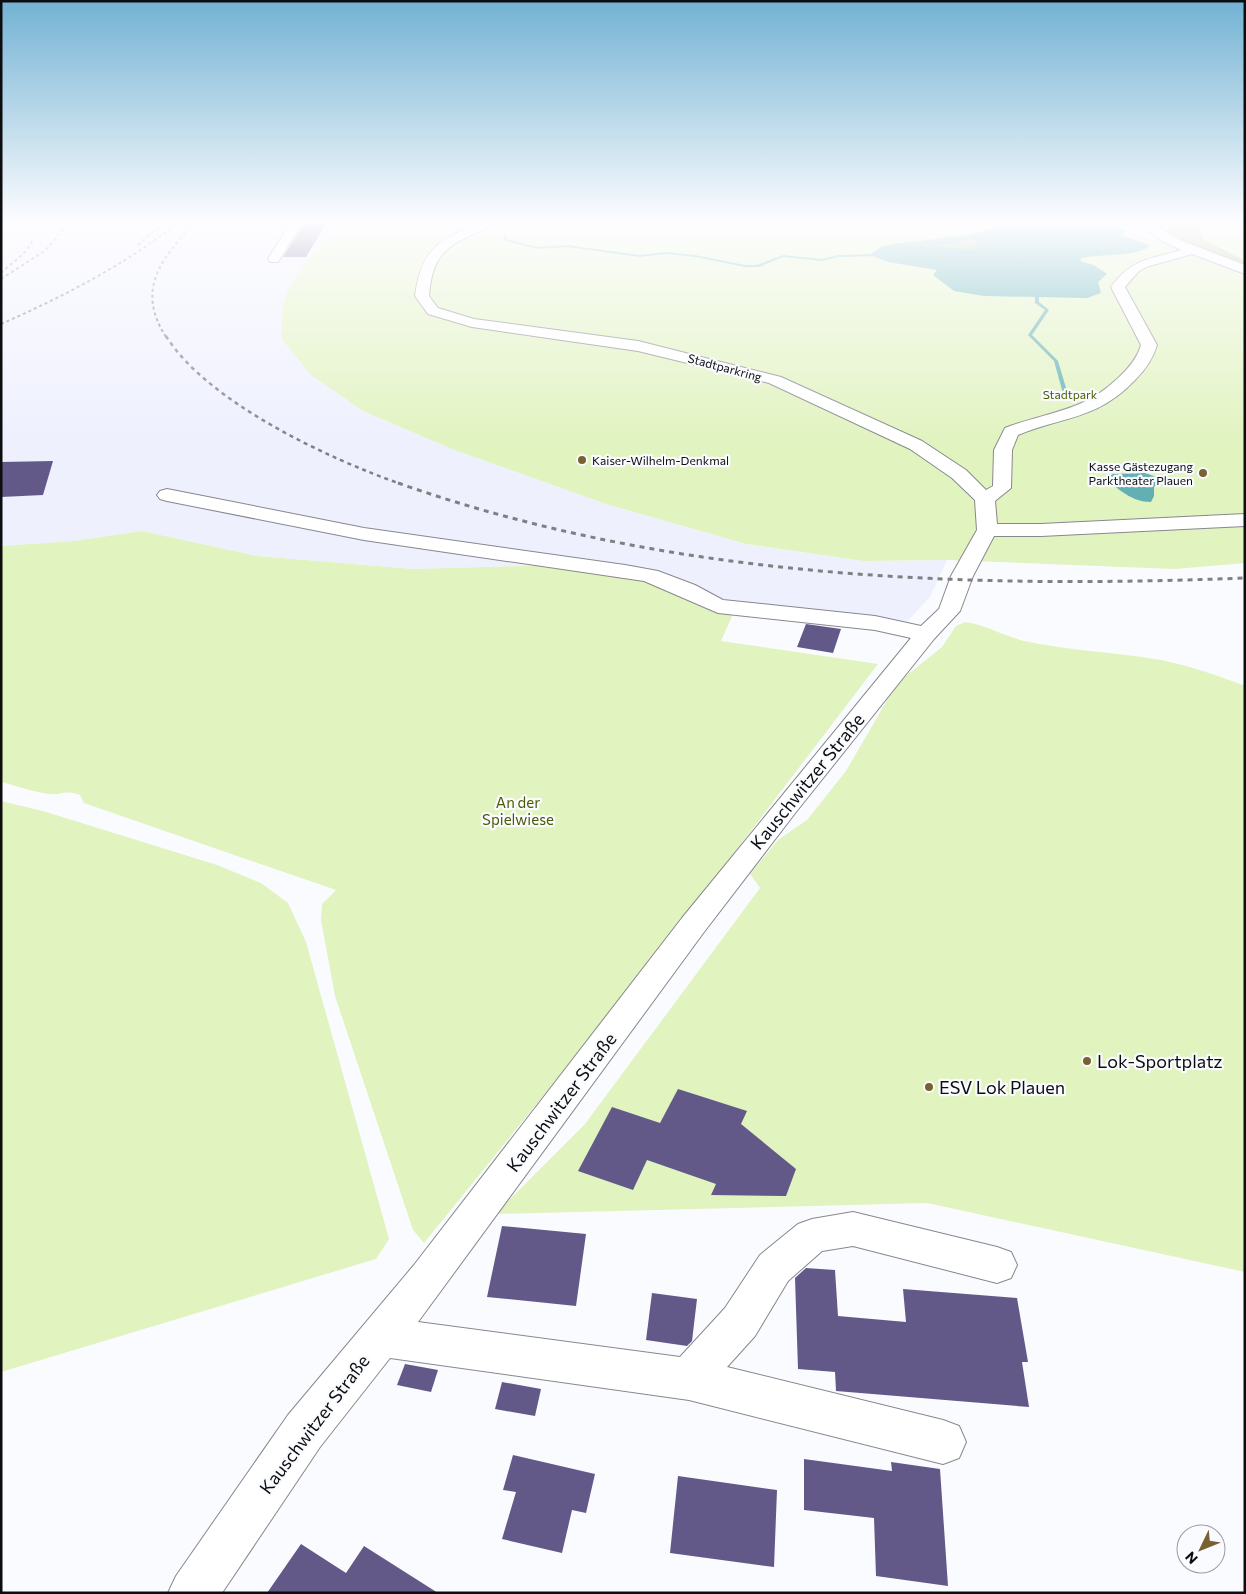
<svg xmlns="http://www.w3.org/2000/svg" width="1246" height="1594" viewBox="0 0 1246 1594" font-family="Commissioner,sans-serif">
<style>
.built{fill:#eef0fe}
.green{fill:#e1f3bf}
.forest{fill:#abbd86}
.water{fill:#62b0b3;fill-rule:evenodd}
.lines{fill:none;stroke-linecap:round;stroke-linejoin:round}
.stream{fill:#62b0b3;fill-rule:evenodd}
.building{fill:#625989}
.minor-casing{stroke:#87888e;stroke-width:2}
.minor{fill:#fff;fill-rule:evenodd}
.rail-far2{stroke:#7f8083;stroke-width:2;stroke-dasharray:3 3;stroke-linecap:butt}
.rail-far1{stroke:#7f8083;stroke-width:2.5;stroke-dasharray:4 4;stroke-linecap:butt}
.rail{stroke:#7f8083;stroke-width:3;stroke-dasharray:5 5;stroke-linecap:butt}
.poi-dot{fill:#796132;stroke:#fafbff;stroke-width:2}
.labels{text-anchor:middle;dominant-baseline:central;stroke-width:4.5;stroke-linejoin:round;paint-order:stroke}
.far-street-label{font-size:12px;fill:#0c0d0f;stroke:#fafbff}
.far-park-label{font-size:12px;fill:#495d04;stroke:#fafbff}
.far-poi-label{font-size:12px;fill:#0c0d0f;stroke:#fafbff;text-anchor:start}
.park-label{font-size:15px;fill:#495d04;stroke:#fafbff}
.near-street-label{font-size:18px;fill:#0c0d0f;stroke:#fafbff}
.near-poi-label{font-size:18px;fill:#0c0d0f;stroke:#fafbff;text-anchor:start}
</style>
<rect width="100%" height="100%" fill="#fafbff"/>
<!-- built -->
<polygon class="built" points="1,222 341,222 342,225 334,235 320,245 308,263 300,268 284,302 363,411 452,449 606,504 745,544 863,561 947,560 930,597 899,630 803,618 559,565 413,569 257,556 142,531 74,541 1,546"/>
<!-- green -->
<g class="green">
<path d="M 341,222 L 1125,222 L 1143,235 L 1245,276 L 1245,563 L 1175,569 L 947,560 L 863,561 L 746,544 L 606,504 L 452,449 L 363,411 L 311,375 L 281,338 C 282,327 281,313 284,302 C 289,281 306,262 319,246 C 326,238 335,233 342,225 Z"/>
<polygon points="1214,222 1245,222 1245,261 1203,239 1199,225"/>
<path d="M 142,531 L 257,556 L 413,569 L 559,565 L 629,574 L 733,614 L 721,641 L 878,664 L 638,979 L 424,1243 L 413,1230 L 335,996 L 321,920 L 322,904 L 336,890 L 84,803 L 80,795 C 63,789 61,796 49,794 C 33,792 17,786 1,782 L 1,546 L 74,541 Z"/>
<path d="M 965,622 C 986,625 1004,636 1024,641 C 1069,651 1115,652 1161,660 C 1190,666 1217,675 1245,686 L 1245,1272 L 927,1203 L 495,1214 L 585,1124 L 760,888 L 750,874 L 778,840 L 807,820 L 846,771 L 897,683 L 942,647 L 956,626 Z"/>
<polygon points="1,801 43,811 217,865 261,883 288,903 306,942 389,1239 376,1259 1,1372"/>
</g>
<!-- forest -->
<g class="forest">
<path d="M 1149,222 L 1183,224 L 1191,222 L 1214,222 L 1199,225 L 1203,239 L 1245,261 L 1245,265 C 1224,257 1160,238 1149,222 Z"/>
<polygon points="977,240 974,249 933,246 938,244"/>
</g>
<!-- water -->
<g class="water">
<path d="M 1043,222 C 1070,222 1101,218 1125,231 L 1122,235 L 1151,246 C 1130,259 1103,252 1080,259 L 1082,262 L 1094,265 L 1107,274 L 1098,282 L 1101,293 L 1087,298 L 984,296 L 954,291 L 933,275 L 937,270 L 888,262 L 870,255 L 880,247 L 893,244 L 969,235 L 995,228 L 1020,228 ZM 971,240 L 977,240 L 974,249 L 934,246 Z"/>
<path d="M 1145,473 L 1162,479 L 1154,487 L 1154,496 L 1151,502 C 1131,502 1120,489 1104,479 L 1113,474 Z"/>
</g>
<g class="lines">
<!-- stream -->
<g class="stream">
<polygon points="1126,222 1130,222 1128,225 1107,231 1105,230"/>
<polygon points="1162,222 1208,222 1206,223"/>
<polygon points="503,235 505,235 507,239 537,247 567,245 639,255 667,252 695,255 745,265 757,265 783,255 822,259 838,255 882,254 884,255 882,256 838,257 822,261 783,257 759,267 745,267 695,257 667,254 639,257 567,247 537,249 504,241"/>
<polygon points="1028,287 1032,287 1039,296 1039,302 1049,310 1032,335 1058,361 1069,398 1064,397 1054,361 1028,335 1045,310 1035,303 1035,296"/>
</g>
</g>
<!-- building -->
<g class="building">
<polygon points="305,222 327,222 306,257 283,257"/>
<polygon points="53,461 43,495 1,497 1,462"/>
<polygon points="806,624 841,629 833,653 797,647"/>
<polygon points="678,1089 747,1111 741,1124 796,1169 786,1196 711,1195 716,1184 647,1160 633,1190 578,1171 612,1107 660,1123"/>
<polygon points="502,1226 586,1234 576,1306 487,1297"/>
<polygon points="806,1268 835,1270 838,1316 906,1322 903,1289 1017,1298 1028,1362 1022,1362 1029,1407 836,1391 835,1372 798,1369 795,1278"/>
<polygon points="652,1293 697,1299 692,1341 687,1346 646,1340"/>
<polygon points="405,1364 438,1370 431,1392 397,1385"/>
<polygon points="502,1382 541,1389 535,1416 495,1409"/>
<polygon points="513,1455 595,1474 586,1513 572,1510 562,1553 502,1539 516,1492 503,1490"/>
<polygon points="804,1459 892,1471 891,1462 940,1469 948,1586 876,1576 874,1518 804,1510"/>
<polygon points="678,1476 777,1490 774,1567 670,1553"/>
<polygon points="301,1544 346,1573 364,1546 438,1593 267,1593"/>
</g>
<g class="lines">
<!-- minor casing -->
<g class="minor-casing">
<g id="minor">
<polygon points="291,222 303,222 278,262 270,262 268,259"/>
<path d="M 483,222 L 499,222 C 494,227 485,229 478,232 C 443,247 432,258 429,296 L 438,308 L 474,319 L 638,341 L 781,377 L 922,441 L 966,470 L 986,490 L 993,486 L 994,450 L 1005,428 C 1046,412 1083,412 1117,379 C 1128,369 1137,359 1141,345 L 1111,287 C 1131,259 1150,259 1181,250 L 1158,239 L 1137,222 L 1149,222 L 1180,240 L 1245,265 L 1245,274 L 1192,254 L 1146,267 L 1138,272 L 1125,287 L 1157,345 C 1153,359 1145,370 1135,380 C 1097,420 1064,416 1018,435 L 1012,450 L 1011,488 L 995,501 L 997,524 L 1041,524 L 1245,514 L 1245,526 L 1041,536 L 994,536 L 973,576 L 960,611 L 934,639 L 796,812 L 704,932 L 418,1322 L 680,1357 L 725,1308 L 760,1255 L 798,1224 L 812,1219 L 853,1212 L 997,1247 L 1011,1252 L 1017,1265 L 1011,1278 L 997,1283 L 853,1246 L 822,1251 L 788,1281 L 755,1336 L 727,1367 L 943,1420 L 959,1426 L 966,1442 L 959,1458 L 943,1464 L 689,1400 L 390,1358 L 320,1447 L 222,1593 L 168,1593 L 176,1576 L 288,1415 L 414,1265 L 682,918 L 911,638 L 875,630 L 718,613 L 644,581 L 364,540 L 167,501 L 160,499 L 157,495 L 160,491 L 167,489 L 364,528 L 625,565 L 658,571 L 695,585 L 723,600 L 875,616 L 921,626 L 939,609 L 951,576 L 977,530 L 975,500 L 952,478 L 910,449 L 769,383 L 638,351 L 472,327 L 428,314 L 415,296 C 421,248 441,238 483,222 Z"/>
</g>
</g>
<!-- minor -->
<use href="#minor" class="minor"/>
<!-- rail-far2 -->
<g class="rail-far2">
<polyline points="138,245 164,222"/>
<polyline points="1,273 25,252 33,240"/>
<polyline points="1,279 46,250 67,225"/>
<path d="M 1,324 C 64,296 125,265 179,222"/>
<path d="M 166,337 C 135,288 162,260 194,222"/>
</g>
<!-- rail-far1 -->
<path class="rail-far1" d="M 166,336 C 207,402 329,459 401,484"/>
<!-- rail -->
<path class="rail" d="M 398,483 C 670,579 960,589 1245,578"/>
</g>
<!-- sky -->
<linearGradient id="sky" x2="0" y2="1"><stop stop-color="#72b2d3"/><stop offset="0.5" stop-color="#fdfdff"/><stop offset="1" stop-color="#fdfdff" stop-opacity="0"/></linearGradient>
<rect width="1246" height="445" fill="url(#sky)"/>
<!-- markers -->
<g class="poi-dot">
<circle cx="582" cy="460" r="5"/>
<circle cx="1203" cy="473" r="5"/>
<circle cx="1087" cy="1061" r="5"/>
<circle cx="929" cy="1087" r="5"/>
</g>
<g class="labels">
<!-- far-street labels -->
<g class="far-street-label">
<text transform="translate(725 367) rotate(15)">Stadtparkring</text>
</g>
<!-- far-park labels -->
<g class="far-park-label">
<text x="1070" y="394">Stadtpark</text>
</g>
<!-- far-poi labels -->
<g class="far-poi-label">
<text x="592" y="460">Kaiser-Wilhelm-Denkmal</text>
<text x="1193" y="466" text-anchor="end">Kasse Gästezugang<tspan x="1193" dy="14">Parktheater Plauen</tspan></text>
</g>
<!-- park labels -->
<g class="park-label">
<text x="518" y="802">An der<tspan x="518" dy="17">Spielwiese</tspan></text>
</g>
<!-- near-street labels -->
<g class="near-street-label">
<text transform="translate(807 781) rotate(-51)">Kauschwitzer Straße</text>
<text transform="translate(561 1102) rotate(-53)">Kauschwitzer Straße</text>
<text transform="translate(314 1424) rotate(-53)">Kauschwitzer Straße</text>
</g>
<!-- near-poi labels -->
<g class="near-poi-label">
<text x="1097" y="1061">Lok-Sportplatz</text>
<text x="939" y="1087">ESV Lok Plauen</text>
</g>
</g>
<!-- border -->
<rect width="1246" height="1594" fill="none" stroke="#0c0d0f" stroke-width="5"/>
<!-- north arrow -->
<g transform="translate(1201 1549) rotate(227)"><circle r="24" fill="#fafbff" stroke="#9b9c9f"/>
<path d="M0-4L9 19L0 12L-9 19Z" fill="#796132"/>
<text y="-8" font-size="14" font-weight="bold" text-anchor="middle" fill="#0c0d0f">N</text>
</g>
</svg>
